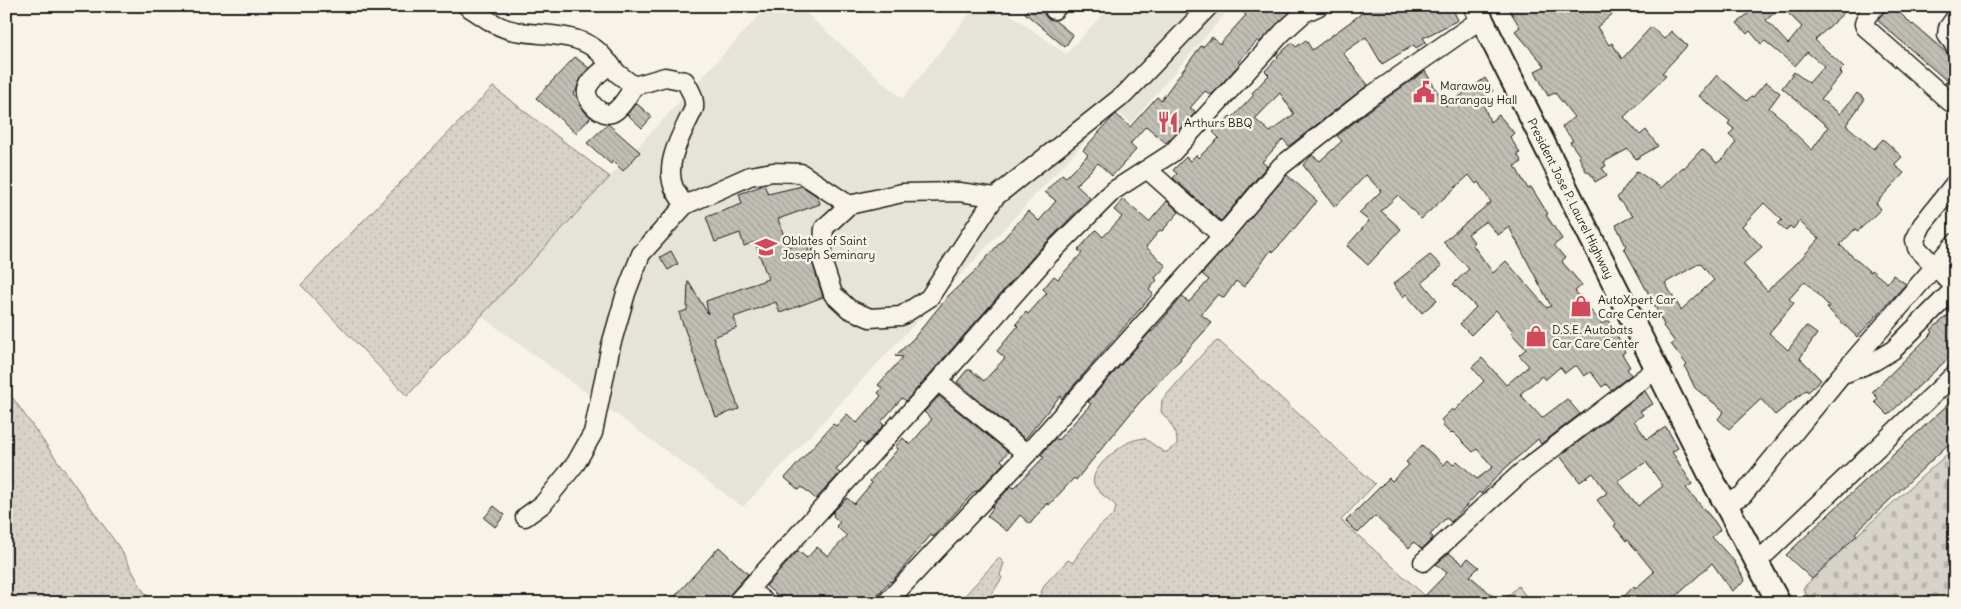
<svg xmlns="http://www.w3.org/2000/svg" width="1961" height="609" viewBox="0 0 1961 609" font-family="Delius,sans-serif">
<style>
.built{fill:#e6e3d9}
.grass{fill:url(#grass-dots);stroke:#7a7874}
.cemetery{fill:url(#cemetery-stones);stroke:#7a7874}
.building{fill:url(#building-back-hatch);stroke:#1c1c1c;fill-rule:evenodd}
.lines{fill:none;stroke-linecap:round;stroke-linejoin:round}
.minor-casing{stroke:#1c1c1c;stroke-width:21}
.major-casing{stroke:#1c1c1c;stroke-width:26}
.minor{stroke:#f7f3e8;stroke-width:18}
.major{stroke:#f7f3e8;stroke-width:22}
.labels{text-anchor:middle;dominant-baseline:central;stroke-width:5;stroke-linejoin:round;paint-order:stroke}
.poi-label{font-size:12px;fill:#1c1c1c;stroke:#f7f3e8;text-anchor:start}
.street-label{font-size:12px;fill:#1c1c1c;stroke:#f7f3e8}
</style>
<defs>
<pattern id="grass-dots" width="8" height="8" patternUnits="userSpaceOnUse" patternTransform="scale(1.25)"><rect width="8" height="8" fill="#d7d3cb"/><path d="M2 2h.1M6 6h.1" fill="none" stroke="#b8b5ae" stroke-width="1.8" stroke-linecap="round"/></pattern>
<pattern id="cemetery-stones" width="16" height="16" patternUnits="userSpaceOnUse" patternTransform="scale(1.25)"><rect width="16" height="16" fill="#d7d3cb"/><path d="M2 7V4a2 2 0 0 1 4 0v3zM10 15v-3a2 2 0 0 1 4 0v3z" fill="#b8b5ae"/></pattern>
<pattern id="building-back-hatch" width="6" height="6" patternUnits="userSpaceOnUse" patternTransform="scale(1.25)"><rect width="6" height="6" fill="#c0beb5"/><path d="M-1 5l2 2M0 0l6 6M5-1l2 2" fill="none" stroke="#a4a39b"/></pattern>
</defs>
<rect width="100%" height="100%" fill="#f7f3e8"/>
<filter id="ink" filterUnits="userSpaceOnUse"><feTurbulence type="fractalNoise" baseFrequency=".02" numOctaves="2"/><feDisplacementMap in="SourceGraphic" scale="10" xChannelSelector="R" yChannelSelector="G"/><feConvolveMatrix kernelMatrix="1 2 1 2 8 2 1 2 1" color-interpolation-filters="sRGB"/></filter>
<g filter="url(#ink)">
<!-- built -->
<polygon class="built" points="768,6 798,6 902,99 976,6 999,6 1066,54 1110,6 1232,6 1131,123 1115,110 743,507 481,316"/>
<!-- grass -->
<g class="grass">
<polygon points="493,87 610,177 407,396 301,285"/>
<path d="M 1217,341 L 1220,342 L 1375,484 L 1341,520 L 1433,603 L 1043,603 L 1038,599 L 1045,584 L 1068,560 L 1073,563 C 1079,551 1090,539 1099,527 C 1106,519 1115,519 1116,506 C 1109,498 1098,494 1094,484 C 1089,469 1118,448 1129,442 C 1133,440 1139,439 1144,438 L 1164,452 L 1167,452 L 1177,444 C 1178,432 1169,421 1161,412 L 1162,400 L 1206,350 Z"/>
<polygon points="6,392 12,397 121,550 142,589 153,603 6,603"/>
<polygon points="999,558 1004,563 1000,575 1002,578 988,600 991,603 958,603"/>
<polygon points="1518,586 1526,596 1519,603 1501,603"/>
</g>
<!-- cemetery -->
<polygon class="cemetery" points="1955,447 1955,603 1811,603 1803,588 1857,535"/>
<!-- building -->
<g class="building">
<polygon points="1030,6 1044,6 1042,11 1047,18 1054,20 1073,35 1065,47 1025,13"/>
<polygon points="1235,6 1296,6 1260,42 1258,40 1238,62 1240,64 1211,95 1205,91 1190,108 1195,111 1194,114 1166,143 1146,126 1130,144 1136,150 1112,176 1098,163 1076,185 1090,198 1040,249 906,401 902,398 881,422 884,425 865,445 861,441 836,470 840,473 816,499 802,487 799,490 785,478 833,424 836,426 847,414 857,423 881,396 878,393 882,388 878,385 903,357 895,356 913,339 948,296 974,272 1028,211 1039,221 1056,201 1045,192 1062,174 1066,177 1088,155 1083,150 1110,120 1116,114 1130,127 1157,97 1161,100 1201,46 1203,47 1212,37 1220,44 1246,15"/>
<path d="M 1356,6 L 1451,6 L 1458,20 L 1423,38 L 1426,42 L 1416,48 L 1414,45 L 1382,64 L 1366,37 L 1343,53 L 1368,85 L 1289,146 L 1283,139 L 1262,162 L 1267,166 L 1221,221 L 1173,178 L 1177,174 L 1173,170 L 1186,157 L 1190,161 L 1196,155 L 1198,158 L 1219,138 L 1213,132 L 1230,116 L 1232,118 L 1254,95 L 1252,93 L 1269,75 L 1265,71 L 1278,57 L 1277,56 L 1292,43 L 1296,47 L 1306,40 L 1312,50 L 1361,14 ZM 1280,93 L 1294,114 L 1270,132 L 1255,119 Z"/>
<polygon points="1507,6 1584,6 1589,11 1594,6 1622,6 1597,27 1609,45 1612,43 1622,59 1651,27 1664,39 1671,31 1687,46 1662,73 1666,76 1624,117 1640,135 1646,130 1658,146 1636,159 1628,149 1604,162 1606,166 1602,168 1607,175 1595,182 1591,174 1586,171 1579,157 1580,156 1570,142 1573,140 1562,127 1574,117 1555,93 1548,96 1535,71 1545,66 1515,31 1520,27"/>
<path d="M 1757,6 L 1851,6 L 1815,40 L 1844,67 L 1839,72 L 1841,74 L 1821,99 L 1840,114 L 1857,93 L 1865,99 L 1846,125 L 1874,149 L 1883,139 L 1902,157 L 1894,165 L 1904,173 L 1876,203 L 1881,209 L 1858,231 L 1855,229 L 1840,245 L 1870,272 L 1871,270 L 1887,283 L 1893,275 L 1906,284 L 1857,337 L 1827,308 L 1829,306 L 1805,281 L 1789,299 L 1794,303 L 1769,333 L 1788,350 L 1806,326 L 1817,334 L 1800,358 L 1821,380 L 1808,392 L 1806,390 L 1775,415 L 1761,399 L 1729,429 L 1718,419 L 1724,411 L 1695,388 L 1685,367 L 1687,365 L 1671,344 L 1675,342 L 1663,326 L 1664,325 L 1653,302 L 1624,248 L 1626,246 L 1616,225 L 1633,216 L 1617,198 L 1637,171 L 1661,188 L 1683,167 L 1684,168 L 1702,149 L 1717,163 L 1725,157 L 1736,142 L 1729,135 L 1734,129 L 1728,124 L 1730,121 L 1699,96 L 1717,75 L 1747,101 L 1751,96 L 1753,97 L 1766,82 L 1780,93 L 1769,108 L 1786,122 L 1785,124 L 1812,150 L 1828,127 L 1782,88 L 1794,72 L 1809,83 L 1824,66 L 1807,52 L 1795,66 L 1765,41 L 1761,44 L 1750,31 L 1747,34 L 1737,23 ZM 1782,7 L 1802,27 L 1788,44 L 1766,20 ZM 1764,203 L 1782,220 L 1778,224 L 1786,231 L 1790,226 L 1793,229 L 1799,221 L 1819,239 L 1796,264 L 1767,291 L 1743,264 L 1762,247 L 1742,226 ZM 1700,263 L 1714,280 L 1681,310 L 1665,283 Z"/>
<polygon points="1887,6 1893,6 1912,25 1913,24 1955,60 1955,92 1945,83 1947,81 1877,20"/>
<polygon points="575,57 589,68 581,77 576,91 573,94 577,97 582,109 591,117 576,133 536,98"/>
<path d="M 1425,71 L 1446,106 L 1485,78 L 1493,91 L 1481,98 L 1490,122 L 1499,115 L 1514,133 L 1510,137 L 1520,153 L 1517,154 L 1522,162 L 1515,166 L 1528,189 L 1531,187 L 1548,214 L 1546,215 L 1562,239 L 1554,245 L 1565,258 L 1562,261 L 1563,263 L 1582,285 L 1575,291 L 1602,324 L 1609,320 L 1625,352 L 1622,354 L 1630,367 L 1627,369 L 1631,375 L 1611,390 L 1606,384 L 1602,387 L 1591,372 L 1584,376 L 1577,366 L 1574,366 L 1565,373 L 1560,367 L 1545,380 L 1542,376 L 1520,394 L 1542,418 L 1567,399 L 1580,414 L 1541,444 L 1538,439 L 1499,474 L 1481,494 L 1479,492 L 1451,522 L 1446,518 L 1430,535 L 1433,537 L 1432,539 L 1422,549 L 1414,542 L 1409,548 L 1375,516 L 1358,533 L 1346,521 L 1389,478 L 1392,481 L 1409,465 L 1406,462 L 1409,459 L 1422,445 L 1444,465 L 1448,460 L 1453,465 L 1457,461 L 1477,479 L 1493,467 L 1477,449 L 1473,452 L 1453,432 L 1451,434 L 1442,425 L 1444,423 L 1441,420 L 1452,409 L 1454,411 L 1484,381 L 1472,367 L 1482,358 L 1506,385 L 1529,366 L 1519,355 L 1526,349 L 1511,333 L 1513,331 L 1496,310 L 1471,335 L 1460,324 L 1476,307 L 1453,284 L 1469,269 L 1443,242 L 1491,202 L 1478,182 L 1476,184 L 1469,175 L 1421,219 L 1398,195 L 1381,211 L 1401,229 L 1368,265 L 1347,246 L 1369,221 L 1359,213 L 1381,191 L 1366,175 L 1335,207 L 1303,165 L 1312,155 L 1320,161 L 1342,141 L 1337,136 L 1371,109 ZM 1486,221 L 1498,235 L 1509,227 L 1551,306 L 1547,308 L 1506,261 L 1493,273 L 1472,244 L 1474,242 L 1468,234 Z"/>
<polygon points="636,103 652,117 642,128 627,114"/>
<polygon points="608,124 640,152 623,171 613,161 611,164 587,143"/>
<polygon points="1287,175 1317,201 1284,241 1273,252 1271,250 1244,287 1236,281 1224,298 1218,294 1201,314 1212,323 1180,358 1181,359 1139,403 1076,480 1074,478 1049,505 1047,503 1030,524 1020,515 1007,531 987,516 993,508 992,507 1011,486 1014,488 1044,457 1041,455 1055,438 1058,440 1091,404 1088,402 1151,331 1152,332 1182,297 1189,302 1209,280 1202,274"/>
<polygon points="764,185 768,194 802,186 818,197 820,204 778,219 788,247 806,242 823,297 780,313 776,302 734,317 737,328 713,337 739,409 716,417 679,313 687,310 688,281 708,314 706,301 768,279 755,242 744,246 740,233 715,242 706,217 742,204 739,194"/>
<polygon points="1123,199 1149,222 1167,201 1179,212 1162,231 1160,230 1146,247 1166,266 1155,278 1157,280 1149,290 1153,294 1062,399 1060,396 1025,439 957,382 967,370 971,370 984,381 1005,358 997,351 1018,326 1016,324 1026,312 1028,314 1047,293 1043,289 1054,276 1058,279 1082,253 1078,250 1096,230 1103,237 1122,217 1114,210"/>
<polygon points="671,251 678,264 668,270 660,257"/>
<polygon points="1430,255 1442,266 1422,282 1437,300 1422,313 1406,294 1403,297 1393,284"/>
<polygon points="1955,309 1955,352 1888,415 1875,402 1878,398 1872,392 1933,332 1931,330"/>
<path d="M 1645,391 L 1653,404 L 1640,411 L 1643,415 L 1634,421 L 1647,439 L 1666,427 L 1678,448 L 1672,452 L 1692,484 L 1686,488 L 1715,522 L 1720,530 L 1712,537 L 1734,561 L 1745,581 L 1732,591 L 1712,563 L 1669,603 L 1618,603 L 1634,586 L 1635,589 L 1654,572 L 1628,540 L 1626,541 L 1614,526 L 1616,524 L 1597,500 L 1607,493 L 1593,473 L 1580,482 L 1560,456 ZM 1646,462 L 1663,486 L 1638,506 L 1618,481 Z"/>
<polygon points="939,396 1008,452 1001,460 1004,463 976,492 975,491 933,537 931,535 900,572 891,582 890,581 870,603 786,603 766,586 798,551 807,558 817,547 828,556 847,536 836,526 840,522 833,516 834,514 832,513 847,498 854,504 872,483 870,481 898,449 895,447 903,438 910,445 932,419 924,412"/>
<polygon points="1955,398 1955,438 1855,533 1857,535 1812,579 1786,555 1832,511"/>
<polygon points="494,506 505,515 495,527 484,518"/>
<polygon points="719,547 748,574 726,599 723,603 669,603"/>
<polygon points="1449,553 1463,564 1468,558 1479,567 1470,576 1501,603 1418,603 1447,573 1436,564"/>
</g>
<g class="lines">
<!-- minor casing -->
<g class="minor-casing">
<g id="minor">
<path d="M 467,6 C 482,16 497,28 515,31 C 540,36 572,32 594,48 C 600,52 605,59 610,64"/>
<polyline points="1876,6 1867,16 1864,24 1865,27 1950,102"/>
<polyline points="1054,10 1058,6"/>
<polyline points="1955,18 1948,28 1947,35 1955,46"/>
<path d="M 610,64 L 617,73 L 634,86 C 629,94 622,108 612,113 C 602,117 585,101 587,90 C 589,79 603,71 610,64 Z"/>
<path d="M 634,86 L 665,77 L 685,81 C 690,90 695,97 694,108 C 684,131 663,162 674,188 C 677,194 681,200 685,205"/>
<polyline points="1148,170 1222,236"/>
<polyline points="1955,183 1922,225 1915,240 1917,248 1955,287"/>
<polyline points="995,197 959,192 902,193 849,205 824,228 822,260 833,294 849,309 870,318 901,316 929,298 995,197 1125,94 1209,6"/>
<polyline points="1846,373 1873,362 1893,350 1955,288"/>
<polyline points="938,381 1027,454"/>
<polyline points="1726,504 1743,495 1841,375 1955,243"/>
<polyline points="525,517 543,504 576,463 593,433 611,345 626,293 641,254 685,205 750,176 773,172 801,173 849,205"/>
<polyline points="1423,562 1522,472 1656,369"/>
<polyline points="1757,562 1955,374"/>
<polyline points="749,589 766,603"/>
<polyline points="736,603 938,381 1048,256 1113,191 1172,153 1283,32 1304,13 1319,6"/>
<polyline points="886,603 1027,454 1222,236 1281,166 1365,100 1481,19"/>
</g>
</g>
<!-- major casing -->
<g class="major-casing">
<g id="major">
<path id="s1" d="M 1475,6 L 1711,477 L 1779,603"/>
</g>
</g>
<!-- minor -->
<use href="#minor" class="minor"/>
<!-- major -->
<use href="#major" class="major"/>
</g>
</g>
<!-- icons -->
<defs>
<g id="civic-bare" transform="scale(1.725)"><path d="M-.6-6.5H3V-4.5H.6V-3L4-1V1h2V6H-6V1h2V-1L-.6-3ZM-1.2 2.5V6h2.4V2.5Z" fill="#d1495b" stroke="#f7f3e8" stroke-width="2.5" paint-order="stroke"/></g>
<g id="restaurant-bare" transform="scale(1.725)"><path d="M-5-6h1v4h1v-4h1v4h1v-4h1v5L-1.5 .5V6h-2V.5L-5-1ZM5-6V6H3V1.5H1.5Q1.5-4 5-6Z" fill="#d1495b" stroke="#f7f3e8" stroke-width="2.5" paint-order="stroke"/></g>
<g id="school-bare" transform="scale(1.725)"><path d="M0-5L7-2L0 1L-7-2ZM-4 1L0 2.5L4 1V4Q0 6-4 4Z" fill="#d1495b" stroke="#f7f3e8" stroke-width="2.5" paint-order="stroke"/></g>
<g id="shop-bare" transform="scale(1.725)"><path d="M-5-2.5h2.3a2.7 3.5 0 0 1 5.4 0H5L5.5 6h-11ZM-1.5-2.5h3a1.5 2.3 0 0 0-3 0Z" fill="#d1495b" stroke="#f7f3e8" stroke-width="2.5" paint-order="stroke"/></g>
</defs>
<g fill-rule="evenodd">
<use href="#civic-bare" x="1424" y="92"/>
<use href="#restaurant-bare" x="1168" y="122"/>
<use href="#school-bare" x="766" y="247"/>
<use href="#shop-bare" x="1581" y="306"/>
<use href="#shop-bare" x="1536" y="336"/>
</g>
<g class="labels">
<!-- poi labels -->
<g class="poi-label">
<text x="1440" y="85">Marawoy<tspan x="1440" dy="14">Barangay Hall</tspan></text>
<text x="1184" y="122">Arthurs BBQ</text>
<text x="782" y="240">Oblates of Saint<tspan x="782" dy="14">Joseph Seminary</tspan></text>
<text x="1598" y="299">AutoXpert Car<tspan x="1598" dy="14">Care Center</tspan></text>
<text x="1552" y="329">D.S.E. Autobats<tspan x="1552" dy="14">Car Care Center</tspan></text>
</g>
<!-- street labels -->
<g class="street-label">
<text stroke="none"><textPath href="#s1" startOffset="215">President Jose P. Laurel Highway</textPath></text>
</g>
</g>
<!-- margin -->
<rect width="1961" height="609" fill="none" stroke="#f7f3e8" stroke-width="25"/>
<rect x="12" y="12" width="1936" height="584" fill="none" stroke="#1c1c1c" stroke-width="2" filter="url(#ink)"/>
</svg>
